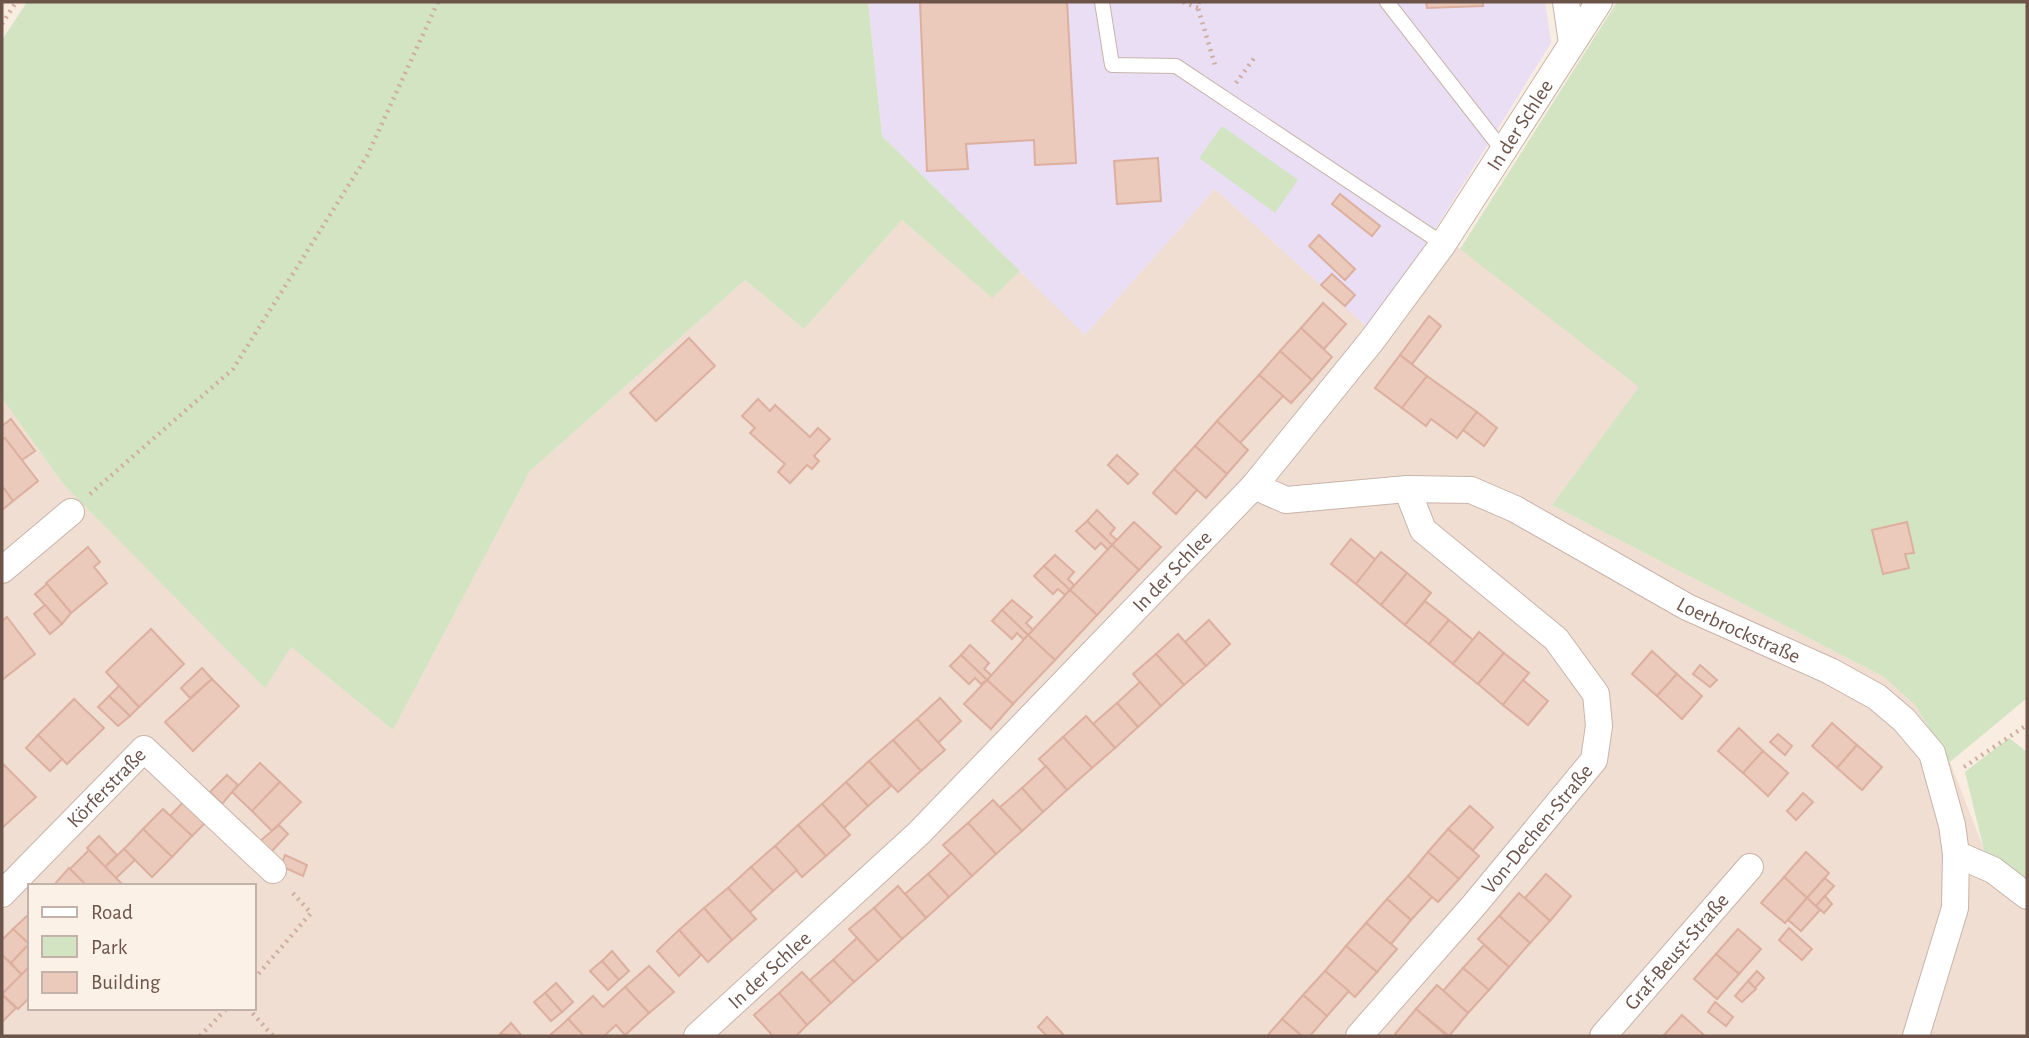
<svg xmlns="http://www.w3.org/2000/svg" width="2029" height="1038" viewBox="0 0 2029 1038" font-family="'Alegreya Sans',sans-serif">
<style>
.residential{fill:#efded1;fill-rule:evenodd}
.education{fill:#eadef5}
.green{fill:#d3e4c2}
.building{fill:#ebcabc;stroke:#dcaf9e;stroke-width:2}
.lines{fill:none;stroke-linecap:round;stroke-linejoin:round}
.lane-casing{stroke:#c8b4aa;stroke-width:16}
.street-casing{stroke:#c8b4aa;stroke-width:28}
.path{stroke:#cfada0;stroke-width:4.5;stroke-dasharray:2 5;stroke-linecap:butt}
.lane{stroke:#fff;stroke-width:14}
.street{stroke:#fff;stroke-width:26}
.labels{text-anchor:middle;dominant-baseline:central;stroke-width:5;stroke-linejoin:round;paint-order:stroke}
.street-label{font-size:21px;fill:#6d544b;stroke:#fcf1e7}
</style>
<rect width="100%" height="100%" fill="#f9ede1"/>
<!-- residential -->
<path class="residential" d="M 1215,189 L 1368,328 L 1386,308 L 1436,230 L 1640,387 L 1552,505 L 1884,677 L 1915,705 L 1950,762 L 1987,857 L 2027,888 L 2027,1036 L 2,1036 L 2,398 L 64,485 L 265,687 L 291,647 L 393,730 L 530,471 L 745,280 L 804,329 L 902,220 L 991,297 L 1020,271 L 1085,335 ZM 30,886 L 254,886 L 254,1008 L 30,1008 Z"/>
<!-- education -->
<polygon class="education" points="868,2 1545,2 1551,43 1386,308 1368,328 1215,189 1085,335 882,136"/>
<!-- green -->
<g class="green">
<polygon points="27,2 868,2 882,136 1020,271 992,298 902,220 804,329 745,280 530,471 393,730 291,647 265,688 64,485 2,398 2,40"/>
<polygon points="1617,2 2027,2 2027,698 1950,762 1915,705 1884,677 1552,505 1639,387 1460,249"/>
<polygon points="1222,126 1298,180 1275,213 1199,158"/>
<polygon points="2009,738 2027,752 2027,889 1986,858 1965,772"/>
</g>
<!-- building -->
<g class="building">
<polygon points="920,2 1067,2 1076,163 1035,165 1034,140 966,144 968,169 927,171"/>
<polygon points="1426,2 1483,2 1483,6 1427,8"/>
<polygon points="1158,158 1161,201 1117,204 1114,161"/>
<polygon points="1340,194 1380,226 1372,236 1332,204"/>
<polygon points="1319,235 1355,269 1345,280 1309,246"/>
<polygon points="1332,274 1355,295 1345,306 1321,285"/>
<polygon points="1323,303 1346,324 1324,349 1301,328"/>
<polygon points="1429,316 1441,326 1412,364 1400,355"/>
<polygon points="1301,328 1332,357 1312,380 1280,351"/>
<polygon points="689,338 715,366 656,421 630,393"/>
<polygon points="1280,351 1312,380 1291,403 1259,375"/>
<polygon points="1400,355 1427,376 1402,408 1375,388"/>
<polygon points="1259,375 1283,396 1240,443 1217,421"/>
<polygon points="1427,376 1477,412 1457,438 1431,419 1426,426 1402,408"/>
<polygon points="758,399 770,411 775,405 810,437 818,428 830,439 814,456 819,461 812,469 807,465 790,483 778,472 785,464 750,433 755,428 742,416"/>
<polygon points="1477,412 1497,428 1484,446 1463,430"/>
<polygon points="11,419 35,451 22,460 2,438 2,426"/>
<polygon points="1217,421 1248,450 1227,474 1195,446"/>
<polygon points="5,438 38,481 13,501 2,486 2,440"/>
<polygon points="1195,446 1227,474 1206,498 1174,469"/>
<polygon points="1117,455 1138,474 1128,484 1108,465"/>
<polygon points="1174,469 1197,490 1176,514 1153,493"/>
<polygon points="2,486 13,501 2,510"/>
<polygon points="1097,510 1115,528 1110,534 1117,540 1112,545 1087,521"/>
<polygon points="1087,521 1112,545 1108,550 1101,543 1095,549 1076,531"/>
<polygon points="1134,522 1161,547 1139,570 1112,545"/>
<polygon points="1907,522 1914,553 1905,554 1909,568 1883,574 1872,530"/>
<polygon points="1351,539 1376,560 1356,584 1331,564"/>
<polygon points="1112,545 1139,570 1097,615 1070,590"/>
<polygon points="88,547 100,562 94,567 107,583 71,613 46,583"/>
<polygon points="1381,552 1407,573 1381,605 1356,584"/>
<polygon points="1055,555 1074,572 1068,579 1074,585 1070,590 1044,566"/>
<polygon points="1044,566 1070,590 1065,595 1058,589 1053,594 1034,576"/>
<polygon points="1407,573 1431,593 1405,625 1381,605"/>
<polygon points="47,584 71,613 62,624 35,594"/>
<polygon points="1070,590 1097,615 1055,660 1028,635"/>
<polygon points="1012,600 1032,617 1026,623 1033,630 1028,635 1002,610"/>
<polygon points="1425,601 1449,620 1429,644 1405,625"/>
<polygon points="45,605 62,624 50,634 34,614"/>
<polygon points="1002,610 1028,635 1024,640 1017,633 1012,639 992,621"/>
<polygon points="7,617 35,654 2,680 2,621"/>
<polygon points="1209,620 1230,644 1206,666 1185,642"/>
<polygon points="1449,620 1473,640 1453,664 1429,644"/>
<polygon points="151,629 184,664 139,707 106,672"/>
<polygon points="1479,632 1504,653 1478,684 1453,664"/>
<polygon points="1178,634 1206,666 1184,685 1156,654"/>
<polygon points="1028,635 1055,660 1013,704 987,680"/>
<polygon points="970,645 989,663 984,669 991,675 987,680 961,655"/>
<polygon points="1652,651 1677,674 1657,696 1632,674"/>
<polygon points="1504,653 1529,673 1503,705 1478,684"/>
<polygon points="1156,654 1184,685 1161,706 1133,674"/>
<polygon points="961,655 987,680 981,684 975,678 969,684 950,666"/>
<polygon points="1700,665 1717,680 1710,687 1693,674"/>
<polygon points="202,668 212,679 190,698 181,688"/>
<polygon points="1677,674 1702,696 1682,719 1657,696"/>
<polygon points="212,679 239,706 193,751 165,722"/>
<polygon points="987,680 1013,704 991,729 964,704"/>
<polygon points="1523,680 1548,701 1528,725 1503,705"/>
<polygon points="1140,682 1161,706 1138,727 1117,703"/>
<polygon points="119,686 139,707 130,716 109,696"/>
<polygon points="109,696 130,716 118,726 98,707"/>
<polygon points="940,698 961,721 938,743 917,719"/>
<polygon points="74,699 104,728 67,764 38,735"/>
<polygon points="1117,703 1138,727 1115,748 1093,724"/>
<polygon points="1086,716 1115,748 1092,768 1063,737"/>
<polygon points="917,719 945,750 921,771 893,740"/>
<polygon points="1832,723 1857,745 1837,768 1812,746"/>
<polygon points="1739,728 1763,751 1743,773 1718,751"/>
<polygon points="1778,734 1792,746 1785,755 1770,742"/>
<polygon points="38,735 62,759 50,771 26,748"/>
<polygon points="1063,737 1092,768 1067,790 1039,759"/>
<polygon points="893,740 921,771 898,792 869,761"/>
<polygon points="1857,745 1882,767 1862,790 1837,768"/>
<polygon points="1763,751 1788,773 1768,796 1743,773"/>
<polygon points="869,761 891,786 868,806 846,782"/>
<polygon points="260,763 280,782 252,811 232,792"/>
<polygon points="4,765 36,797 2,828 2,767"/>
<polygon points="1046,766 1067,790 1043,812 1022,788"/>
<polygon points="227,775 238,785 222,804 210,792"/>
<polygon points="280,782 301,802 272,831 252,811"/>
<polygon points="846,782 868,806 844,828 822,804"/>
<polygon points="1022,788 1043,812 1022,831 1000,807"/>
<polygon points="1803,793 1813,802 1796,820 1787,811"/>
<polygon points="189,796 210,818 192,836 170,816"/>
<polygon points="993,800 1022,831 996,854 968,823"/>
<polygon points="822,804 850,835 826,856 798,825"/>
<polygon points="1470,806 1493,827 1473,850 1448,829"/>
<polygon points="163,809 192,836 172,857 143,829"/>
<polygon points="968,823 996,854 972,876 943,845"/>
<polygon points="279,825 288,834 271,852 260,841"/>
<polygon points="798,825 826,856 802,877 775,846"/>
<polygon points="143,829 172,857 152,877 124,849"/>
<polygon points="1448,829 1479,856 1459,879 1428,852"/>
<polygon points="99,836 117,855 105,867 87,848"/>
<polygon points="775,846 797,870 773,891 751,867"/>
<polygon points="124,849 135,860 116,878 105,867"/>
<polygon points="89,850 116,878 124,886 87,886 70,869"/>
<polygon points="1428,852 1459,879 1438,902 1408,876"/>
<polygon points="1806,852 1829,873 1807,898 1784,877"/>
<polygon points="951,853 972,876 949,897 928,874"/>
<polygon points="285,855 307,865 303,876 281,866"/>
<polygon points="751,867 773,891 750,912 728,888"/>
<polygon points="69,868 87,886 53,886"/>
<polygon points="928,874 949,897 926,918 905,894"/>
<polygon points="1546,874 1571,896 1550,921 1525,898"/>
<polygon points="1408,876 1432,897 1411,920 1387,899"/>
<polygon points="1784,877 1807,898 1785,923 1761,903"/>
<polygon points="1825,878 1834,886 1816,906 1807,898"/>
<polygon points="898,886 926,918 902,939 874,908"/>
<polygon points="728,888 756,919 732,940 704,908"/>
<polygon points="1519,893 1550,921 1530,943 1499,916"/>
<polygon points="1825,896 1832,904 1824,913 1816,906"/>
<polygon points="1807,898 1820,910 1801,931 1788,920"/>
<polygon points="1387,899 1411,920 1391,944 1366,923"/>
<polygon points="704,908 732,940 708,962 679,930"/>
<polygon points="874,908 902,939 878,961 849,929"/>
<polygon points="30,913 30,944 29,944 13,929"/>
<polygon points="1499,916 1530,943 1509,967 1478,939"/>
<polygon points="1366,923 1397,949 1377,972 1346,946"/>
<polygon points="1789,928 1812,949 1802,960 1779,940"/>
<polygon points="13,929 29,944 11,963 2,955 2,940"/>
<polygon points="1738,929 1761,949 1739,974 1716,954"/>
<polygon points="679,930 701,955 679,976 657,951"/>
<polygon points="857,938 878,961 854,982 833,960"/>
<polygon points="29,944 30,966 22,975 11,963"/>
<polygon points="1484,945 1509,967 1489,990 1463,968"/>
<polygon points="1346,946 1377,972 1355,997 1325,971"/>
<polygon points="612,951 629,971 619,980 602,961"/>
<polygon points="1716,954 1739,974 1717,999 1694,979"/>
<polygon points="2,955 22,975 2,994"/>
<polygon points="833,960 854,982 831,1003 810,980"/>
<polygon points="602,961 619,980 608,990 590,971"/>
<polygon points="649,966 674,992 649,1013 625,987"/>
<polygon points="28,968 30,997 18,1009 2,994"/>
<polygon points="1463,968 1489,990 1468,1013 1443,991"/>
<polygon points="1325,971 1349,991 1327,1016 1303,995"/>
<polygon points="1757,971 1764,978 1755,988 1748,981"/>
<polygon points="802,972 831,1003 807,1025 779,993"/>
<polygon points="1748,981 1756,989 1742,1002 1735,996"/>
<polygon points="556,983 573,1002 562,1012 545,993"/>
<polygon points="1437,985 1468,1013 1449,1036 1416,1009"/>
<polygon points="625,987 649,1013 625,1035 616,1025 604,1036 584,1036 568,1019 593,996 603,1007"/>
<polygon points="545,993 562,1012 551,1021 534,1002"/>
<polygon points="779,993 807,1025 796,1036 773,1036 754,1015"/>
<polygon points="2,995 16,1008 2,1022"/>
<polygon points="1303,995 1327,1016 1310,1036 1302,1036 1282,1019"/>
<polygon points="1715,1002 1733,1017 1726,1026 1708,1012"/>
<polygon points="1416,1009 1447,1036 1397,1036 1395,1034"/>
<polygon points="1682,1015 1705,1036 1663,1036"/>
<polygon points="1047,1017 1063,1034 1061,1036 1047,1036 1038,1027"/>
<polygon points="568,1019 584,1036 549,1036 564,1023"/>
<polygon points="1282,1019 1302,1036 1267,1036"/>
<polygon points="511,1023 522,1036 500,1034"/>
</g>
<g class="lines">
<!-- lane casing -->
<g class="lane-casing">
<g id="lane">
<polyline points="1102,2 1112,65 1176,66 1443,244"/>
<polyline points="1387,2 1504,152"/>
</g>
</g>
<!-- street casing -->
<g class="street-casing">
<g id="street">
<polyline points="1566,2 1572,43"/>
<path id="s1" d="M 1254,486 L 1286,500 L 1407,489 L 1471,490 L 1515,509 L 1687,607 L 1830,671 L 1877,697 L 1904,720 L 1932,753 L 1952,825 L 1956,854 L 1955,908 L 1916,1036"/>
<polyline points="2,570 71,512"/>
<polyline points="1956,854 1993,870 2027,896"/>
<path id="s2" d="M 2,894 L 144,749 L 273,870"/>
<path id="s3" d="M 697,1036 L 919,833 L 1254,486 L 1373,339 L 1443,244 L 1599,2"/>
<path id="s4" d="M 1359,1036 L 1475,904 L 1594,760 L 1599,726 L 1596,694 L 1556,639 L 1423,530 L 1407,489"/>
<path id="s5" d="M 1603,1036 L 1750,867"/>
</g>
</g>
<!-- path -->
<g class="path">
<polyline points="1183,2 1198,8"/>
<polyline points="1199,2 1198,8 1215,65"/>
<polyline points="2,24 16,2"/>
<polyline points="1236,83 1255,57"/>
<polyline points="90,494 233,369 367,156 438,2"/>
<polyline points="1964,767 2027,725"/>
<polyline points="254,979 311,913 290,890"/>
<polyline points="248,1008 273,1036"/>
<polyline points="200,1036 227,1008"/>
</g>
<!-- lane -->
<use href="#lane" class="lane"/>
<!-- street -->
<use href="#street" class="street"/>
</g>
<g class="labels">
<!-- street labels -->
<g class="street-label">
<text stroke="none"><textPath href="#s3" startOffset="1232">In der Schlee</textPath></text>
<text stroke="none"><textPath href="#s3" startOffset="665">In der Schlee</textPath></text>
<text stroke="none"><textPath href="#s1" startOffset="523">Loerbrockstraße</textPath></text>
<text stroke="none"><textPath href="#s2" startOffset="149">Körferstraße</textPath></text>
<text stroke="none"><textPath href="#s4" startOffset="273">Von-Dechen-Straße</textPath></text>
<text stroke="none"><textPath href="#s5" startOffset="112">Graf-Beust-Straße</textPath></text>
<text stroke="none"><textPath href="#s3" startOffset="98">In der Schlee</textPath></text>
</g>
</g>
<!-- border -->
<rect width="2029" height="1038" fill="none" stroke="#6d544b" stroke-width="7"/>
<!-- legend -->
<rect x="28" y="884" width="228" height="126" fill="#fcf1e7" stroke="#c3b2a9" stroke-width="2"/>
<rect x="42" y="907" width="35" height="10" fill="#ffffff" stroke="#c3b2a9" stroke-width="2"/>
<text x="91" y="919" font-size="21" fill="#6d544b">Road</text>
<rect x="42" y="936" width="35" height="21" fill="#d3e4c2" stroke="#c3b2a9" stroke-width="2"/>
<text x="91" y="954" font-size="21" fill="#6d544b">Park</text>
<rect x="42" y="972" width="35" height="21" fill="#ebcabc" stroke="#c3b2a9" stroke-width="2"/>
<text x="91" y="989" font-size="21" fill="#6d544b">Building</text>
</svg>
